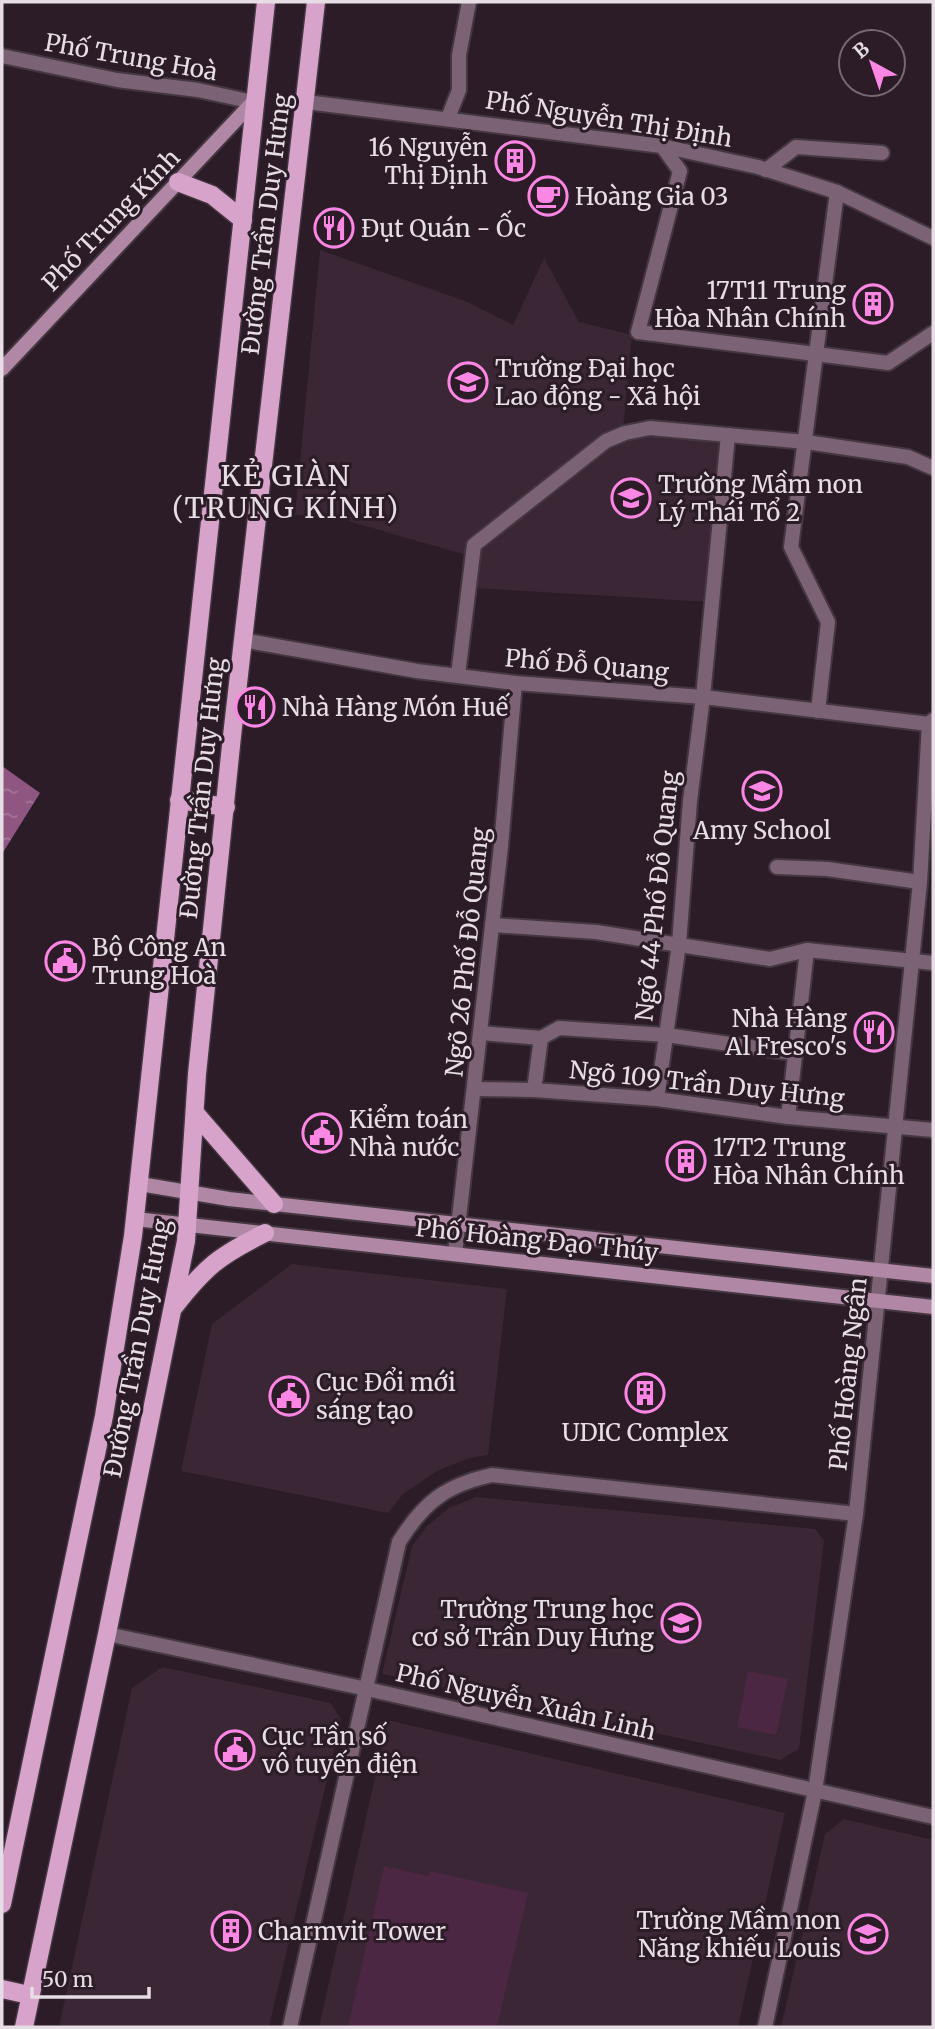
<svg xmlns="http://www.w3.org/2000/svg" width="935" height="2029" viewBox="0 0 935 2029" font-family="Merriweather,serif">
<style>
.built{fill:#3a2635}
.park{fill:#4b2743}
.water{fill:url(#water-ripples)}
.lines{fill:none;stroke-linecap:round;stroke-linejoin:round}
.minor-casing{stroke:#453741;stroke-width:18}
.tertiary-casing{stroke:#453741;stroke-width:18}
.secondary-casing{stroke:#453741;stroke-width:18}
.primary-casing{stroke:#453741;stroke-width:21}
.minor{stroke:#7c6275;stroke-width:14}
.tertiary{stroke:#7c6275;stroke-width:14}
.secondary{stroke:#b087a5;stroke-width:14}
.primary{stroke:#d8a3ca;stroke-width:18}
.labels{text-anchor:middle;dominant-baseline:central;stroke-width:6;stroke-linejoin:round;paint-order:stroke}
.street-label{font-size:24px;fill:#e7dde4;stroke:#2b1c27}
.poi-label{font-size:24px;fill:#e7dde4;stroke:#2b1c27;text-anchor:start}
.quarter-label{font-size:28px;letter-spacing:2px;fill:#e7dde4;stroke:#2b1c27}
</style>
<defs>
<pattern id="water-ripples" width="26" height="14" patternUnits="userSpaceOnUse" patternTransform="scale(1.75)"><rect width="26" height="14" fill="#8e5681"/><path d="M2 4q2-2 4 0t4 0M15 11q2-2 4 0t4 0" fill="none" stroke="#a37699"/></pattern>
</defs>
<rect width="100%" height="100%" fill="#2b1c27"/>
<!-- built -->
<g class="built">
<polygon points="320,250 465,301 513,325 544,258 579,322 632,335 623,430 470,540 466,555 334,517 295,515"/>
<polygon points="650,431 723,440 709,602 474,588 479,550 610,446"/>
<polygon points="292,1264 507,1289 488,1455 469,1458 437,1471 403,1494 388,1513 181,1471 212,1324"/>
<polygon points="476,1497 815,1529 824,1541 799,1749 780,1760 382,1674 412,1546 427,1526 449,1508"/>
<polygon points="162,1667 331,1703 341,1720 269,2027 59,2027 132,1688"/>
<polygon points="388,1720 785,1813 738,2027 319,2027"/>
<polygon points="844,1819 933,1840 933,2027 781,2027 825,1834"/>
</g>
<!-- park -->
<g class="park">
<polygon points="748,1671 788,1679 776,1735 737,1727"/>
<polygon points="384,1866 428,1876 430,1871 528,1893 497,2027 348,2027"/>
</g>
<!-- water -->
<polygon class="water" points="2,766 40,793 2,854"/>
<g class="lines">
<!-- minor casing -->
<g class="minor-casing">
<g id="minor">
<polyline points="448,118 459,90 459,55 469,2"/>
<polyline points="662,146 680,171 638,332 888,363 933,333"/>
<polyline points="766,170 796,147 882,153"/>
<polyline points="242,640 417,671 515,683 703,697 929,724"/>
<polyline points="458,675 474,545 606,441 625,433 650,428 806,442 908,457 933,468"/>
<polyline points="818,711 828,622 791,547 837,192"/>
<polyline points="777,867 827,869 920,882"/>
<polyline points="492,925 596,932 770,959 807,950 933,963"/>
<polyline points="481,1033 541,1038 559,1028 666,1035 793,1053"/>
<polyline points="475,1089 534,1090 657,1099 788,1117 933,1130"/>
<polyline points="534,1090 541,1038"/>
<polyline points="657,1099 679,944 690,801 703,697 728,435"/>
<polyline points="788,1117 807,950"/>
<polyline points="455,1254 501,846 515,683"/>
<polyline points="107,1634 367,1689 933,1817"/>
<path d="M 290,2027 L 399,1542 C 424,1502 446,1485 492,1475 L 856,1514"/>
</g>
</g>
<!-- tertiary casing -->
<g class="tertiary-casing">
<g id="tertiary">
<polyline points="2,56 117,80 198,90 253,102"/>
<polyline points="306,102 662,146 758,167 837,192 933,238"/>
<polyline points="765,2027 815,1791 856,1514 920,882 929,724 933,720"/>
</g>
</g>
<!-- secondary casing -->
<g class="secondary-casing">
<g id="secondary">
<polyline points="2,369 253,102"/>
<polyline points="140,1184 229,1199 933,1276"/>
<polyline points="135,1219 933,1307"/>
</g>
</g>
<!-- primary casing -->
<g class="primary-casing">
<g id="primary">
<polyline points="178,182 212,195 243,220"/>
<polyline points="179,800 226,807"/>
<polyline points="195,1113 274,1204"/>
<path d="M 174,1307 C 205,1267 220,1255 265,1233"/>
<polyline points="2,1904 104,1416 133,1236 266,2"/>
<polyline points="2,1989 29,1995"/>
<polyline points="24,2027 107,1634 186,1241 197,1074 232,736 316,2"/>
</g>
</g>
<!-- minor -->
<use href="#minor" class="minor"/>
<!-- tertiary -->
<use href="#tertiary" class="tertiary"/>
<!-- secondary -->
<use href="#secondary" class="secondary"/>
<!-- primary -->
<use href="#primary" class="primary"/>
</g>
<!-- icons -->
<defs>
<g id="building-ring" transform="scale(2.0125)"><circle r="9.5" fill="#2b1c27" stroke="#fc86e3" stroke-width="1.5"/><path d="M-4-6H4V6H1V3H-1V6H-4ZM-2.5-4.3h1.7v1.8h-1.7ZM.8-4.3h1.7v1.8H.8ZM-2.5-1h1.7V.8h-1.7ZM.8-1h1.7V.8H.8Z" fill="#fc86e3"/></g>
<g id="cafe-ring" transform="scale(2.0125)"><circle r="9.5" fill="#2b1c27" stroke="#fc86e3" stroke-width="1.5"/><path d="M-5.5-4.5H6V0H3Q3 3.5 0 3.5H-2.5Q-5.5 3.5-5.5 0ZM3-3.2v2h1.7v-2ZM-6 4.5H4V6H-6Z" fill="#fc86e3"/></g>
<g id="restaurant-ring" transform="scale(2.0125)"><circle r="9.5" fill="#2b1c27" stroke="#fc86e3" stroke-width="1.5"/><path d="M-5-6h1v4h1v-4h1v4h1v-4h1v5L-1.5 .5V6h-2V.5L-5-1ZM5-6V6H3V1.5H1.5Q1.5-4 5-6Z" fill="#fc86e3"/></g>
<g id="university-ring" transform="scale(2.0125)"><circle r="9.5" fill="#2b1c27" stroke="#fc86e3" stroke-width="1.5"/><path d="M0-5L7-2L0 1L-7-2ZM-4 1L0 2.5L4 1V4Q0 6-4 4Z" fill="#fc86e3"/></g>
<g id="school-ring" transform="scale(2.0125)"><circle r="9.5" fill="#2b1c27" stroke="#fc86e3" stroke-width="1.5"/><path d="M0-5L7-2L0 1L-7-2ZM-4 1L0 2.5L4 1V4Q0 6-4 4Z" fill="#fc86e3"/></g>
<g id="civic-ring" transform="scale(2.0125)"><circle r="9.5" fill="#2b1c27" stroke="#fc86e3" stroke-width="1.5"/><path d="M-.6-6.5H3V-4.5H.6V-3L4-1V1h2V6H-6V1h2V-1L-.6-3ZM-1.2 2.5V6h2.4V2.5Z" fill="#fc86e3"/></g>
</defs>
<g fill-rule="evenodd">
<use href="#building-ring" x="515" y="161"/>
<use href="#cafe-ring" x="548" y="196"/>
<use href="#restaurant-ring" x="334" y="228"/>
<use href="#building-ring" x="873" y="304"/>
<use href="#university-ring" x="468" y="382"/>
<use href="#school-ring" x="631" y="498"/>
<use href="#restaurant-ring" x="255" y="707"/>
<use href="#school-ring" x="762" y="791"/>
<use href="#civic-ring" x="65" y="961"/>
<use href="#restaurant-ring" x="874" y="1032"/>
<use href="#civic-ring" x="322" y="1133"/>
<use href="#building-ring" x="686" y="1161"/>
<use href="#building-ring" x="645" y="1393"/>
<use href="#civic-ring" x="289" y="1396"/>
<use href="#school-ring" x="681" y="1623"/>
<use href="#civic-ring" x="235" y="1750"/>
<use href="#building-ring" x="231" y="1931"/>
<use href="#school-ring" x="868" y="1934"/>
</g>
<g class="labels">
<!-- street labels -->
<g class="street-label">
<text transform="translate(131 57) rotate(10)">Phố Trung Hoà</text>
<text transform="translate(609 119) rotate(9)">Phố Nguyễn Thị Định</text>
<text transform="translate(111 220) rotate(-46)">Phố Trung Kính</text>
<text transform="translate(266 224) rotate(-83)">Đường Trần Duy Hưng</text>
<text transform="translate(587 665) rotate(5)">Phố Đỗ Quang</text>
<text transform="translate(202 788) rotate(-84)">Đường Trần Duy Hưng</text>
<text transform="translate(657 896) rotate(-84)">Ngõ 44 Phố Đỗ Quang</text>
<text transform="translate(467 952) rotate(-84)">Ngõ 26 Phố Đỗ Quang</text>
<text transform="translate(707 1084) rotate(6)">Ngõ 109 Trần Duy Hưng</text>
<text transform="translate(537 1240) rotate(6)">Phố Hoàng Đạo Thúy</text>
<text transform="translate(137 1348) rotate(-79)">Đường Trần Duy Hưng</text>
<text transform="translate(848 1374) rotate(-84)">Phố Hoàng Ngân</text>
<text transform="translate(526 1702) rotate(13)">Phố Nguyễn Xuân Linh</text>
</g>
<!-- poi labels -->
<g class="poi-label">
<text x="488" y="147" text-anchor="end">16 Nguyễn<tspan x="488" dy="28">Thị Định</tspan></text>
<text x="575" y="196">Hoàng Gia 03</text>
<text x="361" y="228">Đụt Quán - Ốc</text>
<text x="846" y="290" text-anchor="end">17T11 Trung<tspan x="846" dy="28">Hòa Nhân Chính</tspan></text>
<text x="495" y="368">Trường Đại học<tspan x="495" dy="28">Lao động - Xã hội</tspan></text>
<text x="658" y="484">Trường Mầm non<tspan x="658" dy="28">Lý Thái Tổ 2</tspan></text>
<text x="282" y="707">Nhà Hàng Món Huế</text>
<text x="762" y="830" text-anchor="middle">Amy School</text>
<text x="92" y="947">Bộ Công An<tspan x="92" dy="28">Trung Hoà</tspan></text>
<text x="847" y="1018" text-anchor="end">Nhà Hàng<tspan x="847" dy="28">Al Fresco's</tspan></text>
<text x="349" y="1119">Kiểm toán<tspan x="349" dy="28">Nhà nước</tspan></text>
<text x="713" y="1147">17T2 Trung<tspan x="713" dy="28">Hòa Nhân Chính</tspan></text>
<text x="316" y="1382">Cục Đổi mới<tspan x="316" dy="28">sáng tạo</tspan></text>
<text x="645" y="1432" text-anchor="middle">UDIC Complex</text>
<text x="654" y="1609" text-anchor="end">Trường Trung học<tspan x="654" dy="28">cơ sở Trần Duy Hưng</tspan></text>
<text x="262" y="1736">Cục Tần số<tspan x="262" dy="28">vô tuyến điện</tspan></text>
<text x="841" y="1920" text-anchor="end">Trường Mầm non<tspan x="841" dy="28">Năng khiếu Louis</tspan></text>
<text x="258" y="1931">Charmvit Tower</text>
</g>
<!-- quarter labels -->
<g class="quarter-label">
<text x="286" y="476">KẺ GIÀN<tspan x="286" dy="32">(TRUNG KÍNH)</tspan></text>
</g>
</g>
<!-- border -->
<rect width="935" height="2029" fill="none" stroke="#e7dde4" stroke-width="7"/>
<!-- north arrow -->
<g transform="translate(872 63) rotate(320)"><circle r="33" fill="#2b1c27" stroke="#766973" stroke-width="2"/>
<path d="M0-5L12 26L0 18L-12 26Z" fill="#fc86e3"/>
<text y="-10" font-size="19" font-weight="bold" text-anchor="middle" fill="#e7dde4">B</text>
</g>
<!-- scale -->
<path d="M32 1987v10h117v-10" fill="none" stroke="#e7dde4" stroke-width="3.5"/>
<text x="42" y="1987" font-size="21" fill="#e7dde4" stroke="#2b1c27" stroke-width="5" paint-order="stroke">50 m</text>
</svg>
